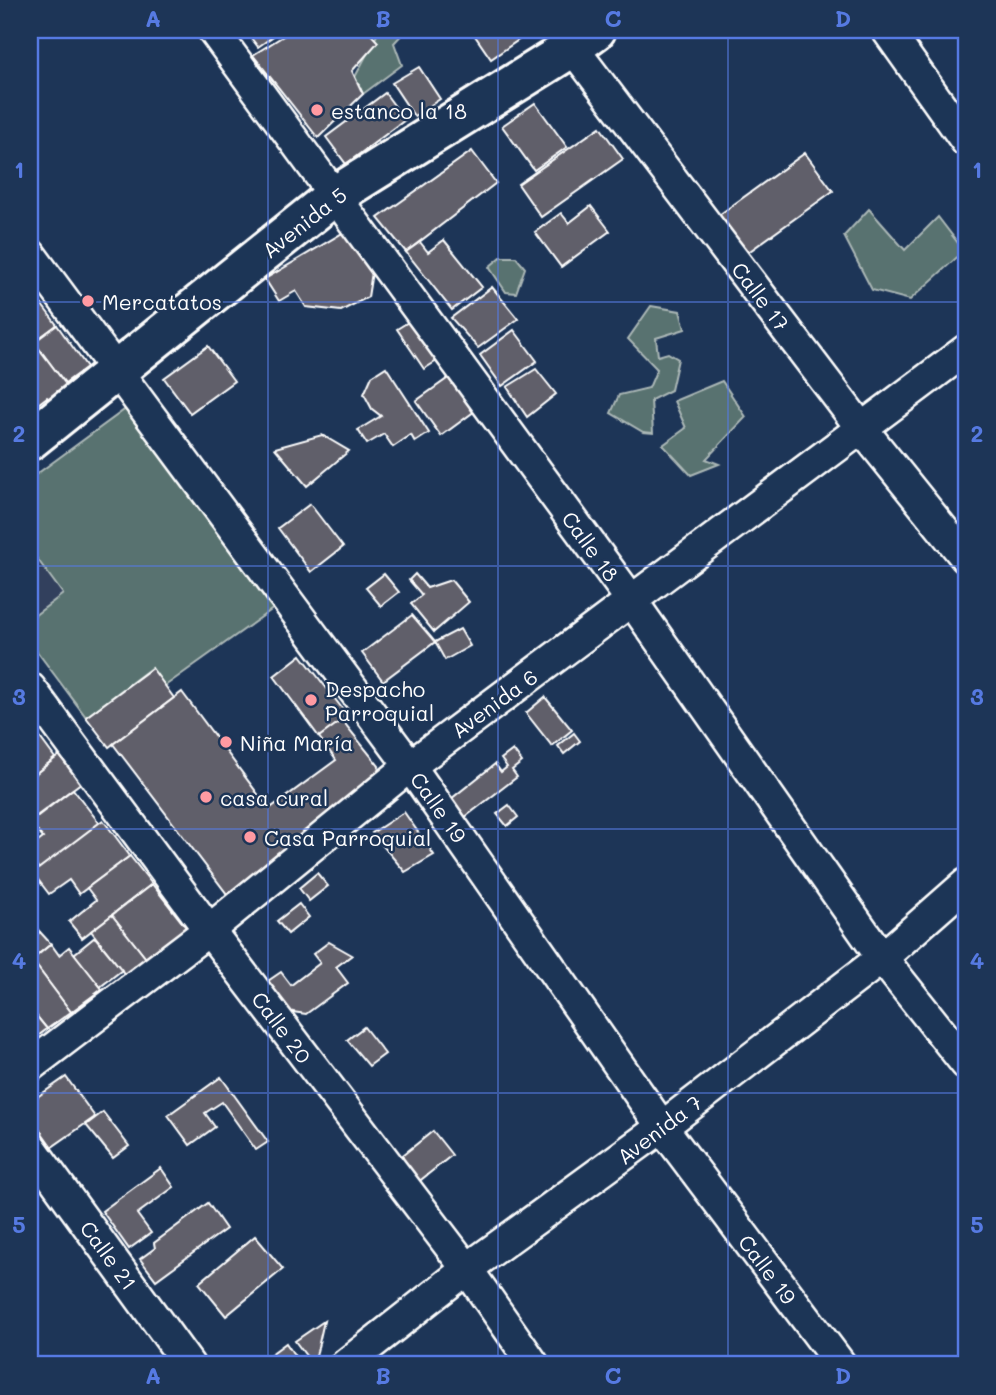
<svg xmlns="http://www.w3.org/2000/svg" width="996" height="1395" viewBox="0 0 996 1395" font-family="Mali,sans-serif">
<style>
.built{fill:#31415d}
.green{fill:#58726f;stroke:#acb8b7;stroke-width:2}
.building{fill:#605e6a;stroke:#fff;stroke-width:2}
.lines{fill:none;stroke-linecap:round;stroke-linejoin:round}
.street-casing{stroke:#fff;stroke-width:35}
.secondary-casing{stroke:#fff;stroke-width:44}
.street{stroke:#1d3557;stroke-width:30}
.secondary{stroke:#1d3557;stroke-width:38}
.grid{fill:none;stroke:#567ae2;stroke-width:2;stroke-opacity:0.55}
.poi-dot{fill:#ff9aa2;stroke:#1d3557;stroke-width:2.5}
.labels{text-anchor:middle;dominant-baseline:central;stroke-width:5;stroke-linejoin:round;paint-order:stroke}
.poi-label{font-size:21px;fill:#fff;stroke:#1d3557;text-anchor:start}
.street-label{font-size:21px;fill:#fff;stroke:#1d3557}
.neatline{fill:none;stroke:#567ae2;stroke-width:2.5}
.grid-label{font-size:23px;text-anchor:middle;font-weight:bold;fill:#567ae2}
</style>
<rect width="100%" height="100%" fill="#1d3557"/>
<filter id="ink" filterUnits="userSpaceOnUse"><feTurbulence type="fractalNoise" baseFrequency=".0143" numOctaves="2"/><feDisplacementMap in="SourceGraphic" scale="14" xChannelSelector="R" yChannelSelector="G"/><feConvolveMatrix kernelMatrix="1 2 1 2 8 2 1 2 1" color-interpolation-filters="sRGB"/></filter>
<g filter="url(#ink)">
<!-- built -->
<polygon class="built" points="30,549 64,594 30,619"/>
<!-- green -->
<g class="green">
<polygon points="372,30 406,30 394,43 402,65 363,94 355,77 377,35"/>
<polygon points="869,209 905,250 938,217 964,251 910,300 872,290 844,236"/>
<polygon points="501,257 516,257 525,268 516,293 506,292 489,267"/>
<polygon points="651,306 680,311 685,329 656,338 658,356 668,353 678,359 671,390 651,400 653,433 643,432 611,413 619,395 649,388 657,369 628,339"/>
<polygon points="722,381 746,417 706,459 719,464 691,475 663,445 686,428 674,401"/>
<polygon points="127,408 274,608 165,686 151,668 86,717 30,642 30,619 63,594 30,549 30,479"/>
</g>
<!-- building -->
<g class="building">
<polygon points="245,30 282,30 258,47"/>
<polygon points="293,30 367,30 378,42 352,71 363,94 318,138 253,55"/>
<polygon points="471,30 533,30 491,59"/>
<polygon points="419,67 440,99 414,116 392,83"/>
<polygon points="385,93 405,120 346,164 326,137"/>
<polygon points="535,103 567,147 534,170 502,126"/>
<polygon points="600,127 623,159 541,217 518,184"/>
<polygon points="472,151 496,183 406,252 378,218"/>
<polygon points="805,153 833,191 747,253 719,215"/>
<polygon points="591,206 610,231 561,267 535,232 561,213 569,223"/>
<polygon points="351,228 373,266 368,297 341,311 306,307 296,291 279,301 265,279"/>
<polygon points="444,240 482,287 452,310 406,252 420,242 428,252"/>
<polygon points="492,287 518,319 478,348 451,318"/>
<polygon points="30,289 57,325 30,345"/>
<polygon points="413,319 440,359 424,369 397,329"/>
<polygon points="57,325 87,367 65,383 34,342"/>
<polygon points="514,330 537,361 502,386 480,355"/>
<polygon points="34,342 67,386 50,400 47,397 30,410 30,345"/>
<polygon points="208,346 234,381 190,413 164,378"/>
<polygon points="386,367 429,433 415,442 411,435 393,447 384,434 367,444 358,430 381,416 372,409 364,394 372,376"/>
<polygon points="536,369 556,394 527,417 507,387"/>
<polygon points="454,374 479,408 441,436 416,401"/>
<polygon points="322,435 349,451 307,486 275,448"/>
<polygon points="310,504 343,547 311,572 278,528"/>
<polygon points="384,574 399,592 381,606 366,588"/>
<polygon points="415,574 427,588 451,580 469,602 434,632 411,604 422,595 409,580"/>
<polygon points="412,615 435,642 383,681 362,653"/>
<polygon points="460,629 470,646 445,660 435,642"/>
<polygon points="301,655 348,716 319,737 274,676"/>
<polygon points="152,668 174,698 109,747 86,717"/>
<polygon points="182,692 269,809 336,760 319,737 342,720 379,766 376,784 227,894 113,744"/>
<polygon points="545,697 572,730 552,746 526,713"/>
<polygon points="30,724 55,758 30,778"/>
<polygon points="574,733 580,741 564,754 558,746"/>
<polygon points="513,750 522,762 512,770 517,777 460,821 446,803 495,764 501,772 507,767 501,759"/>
<polygon points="61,754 82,782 30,821 30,778"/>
<polygon points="73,789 100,824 40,870 30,857 30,848 43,838 30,822"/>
<polygon points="509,805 518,817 507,826 497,814"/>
<polygon points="404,812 434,855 405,872 372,833"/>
<polygon points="103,820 130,856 79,894 69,880 49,894 33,873"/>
<polygon points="130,856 152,884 82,938 69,922 96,900 87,888"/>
<polygon points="317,873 328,886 309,901 299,888"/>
<polygon points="152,884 188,930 148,961 112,915"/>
<polygon points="299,904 309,917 288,934 277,921"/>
<polygon points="112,915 148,961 126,976 91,931"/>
<polygon points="30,920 40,932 30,940"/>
<polygon points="40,932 51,944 30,961 30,940"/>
<polygon points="95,937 122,970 100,987 74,954"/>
<polygon points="329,942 352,955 336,967 348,983 306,1014 286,1011 265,983 281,972 291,985 320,963 313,954"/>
<polygon points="51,944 59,955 69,947 102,989 71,1012 32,960"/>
<polygon points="32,960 71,1012 47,1029 30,1008"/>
<polygon points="30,1008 47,1029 30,1042"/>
<polygon points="364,1027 385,1054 369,1066 347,1040"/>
<polygon points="66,1077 95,1117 52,1147 30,1116 30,1102"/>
<polygon points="221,1077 268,1142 256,1150 222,1102 205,1113 215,1127 190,1145 168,1115"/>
<polygon points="103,1112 129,1146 113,1158 86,1125"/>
<polygon points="433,1131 452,1155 417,1183 398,1159"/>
<polygon points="161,1168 174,1187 137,1214 151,1233 129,1249 102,1211"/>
<polygon points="208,1203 226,1229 156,1280 140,1259 155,1248 154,1243"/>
<polygon points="255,1236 283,1269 226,1316 199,1283"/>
<polygon points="324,1321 314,1365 313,1365 295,1341"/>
<polygon points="286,1343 301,1365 273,1365 267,1357"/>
</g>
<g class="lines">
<!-- street casing -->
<g class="street-casing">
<g id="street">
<polyline points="213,30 632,601 882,958 966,1064"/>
<polyline points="559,30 862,429 966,558"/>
<polyline points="887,30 966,141"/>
<polyline points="30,254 410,766 662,1127 841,1365"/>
<polyline points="30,688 209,930 467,1269 534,1365"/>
<polyline points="30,1066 209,930 410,766 966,350"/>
<polyline points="30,1146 189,1365"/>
<polyline points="345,1365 467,1269 662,1127 882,958 966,884"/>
</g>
</g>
<!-- secondary casing -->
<g class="secondary-casing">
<polyline id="secondary" points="30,440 334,196 573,47 596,30"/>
</g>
<!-- street -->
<use href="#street" class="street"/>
<!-- secondary -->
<use href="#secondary" class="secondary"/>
</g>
</g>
<!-- grid -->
<path class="grid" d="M 268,30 L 268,1365M 498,30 L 498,1365M 728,30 L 728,1365M 30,302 L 966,302M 30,566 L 966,566M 30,829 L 966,829M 30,1093 L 966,1093"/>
<!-- markers -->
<g class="poi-dot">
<circle cx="317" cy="110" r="7"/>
<circle cx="88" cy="301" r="7"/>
<circle cx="311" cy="700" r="7"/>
<circle cx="226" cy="742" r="7"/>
<circle cx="206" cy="797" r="7"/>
<circle cx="250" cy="837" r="7"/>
</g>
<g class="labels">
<!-- poi labels -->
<g class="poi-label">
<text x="331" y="110">estanco la 18</text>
<text x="102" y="301">Mercatatos</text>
<text x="325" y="688">Despacho<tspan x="325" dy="24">Parroquial</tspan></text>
<text x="240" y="742">Niña María</text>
<text x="220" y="797">casa cural</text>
<text x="264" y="837">Casa Parroquial</text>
</g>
<!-- street labels -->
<g class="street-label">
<text transform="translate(304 222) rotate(-38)">Avenida 5</text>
<text transform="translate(761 296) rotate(53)">Calle 17</text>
<text transform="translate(591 546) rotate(54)">Calle 18</text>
<text transform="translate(494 703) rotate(-36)">Avenida 6</text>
<text transform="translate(439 807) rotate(55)">Calle 19</text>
<text transform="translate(282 1027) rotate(53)">Calle 20</text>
<text transform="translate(659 1129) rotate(-37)">Avenida 7</text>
<text transform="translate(109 1255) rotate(54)">Calle 21</text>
<text transform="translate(768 1269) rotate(53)">Calle 19</text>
</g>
</g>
<!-- margin -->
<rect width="996" height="1395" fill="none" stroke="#1d3557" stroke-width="77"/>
<rect x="38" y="38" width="920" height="1318" class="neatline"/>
<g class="grid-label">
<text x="153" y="27">A</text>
<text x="383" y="27">B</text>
<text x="613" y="27">C</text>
<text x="843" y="27">D</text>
<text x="19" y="178">1</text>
<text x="977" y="178">1</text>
<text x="19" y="442">2</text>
<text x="977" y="442">2</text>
<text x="19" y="705">3</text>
<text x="977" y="705">3</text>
<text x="19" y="969">4</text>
<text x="977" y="969">4</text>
<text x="19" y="1233">5</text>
<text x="977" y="1233">5</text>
<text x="153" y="1384">A</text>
<text x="383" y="1384">B</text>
<text x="613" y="1384">C</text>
<text x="843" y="1384">D</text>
</g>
</svg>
